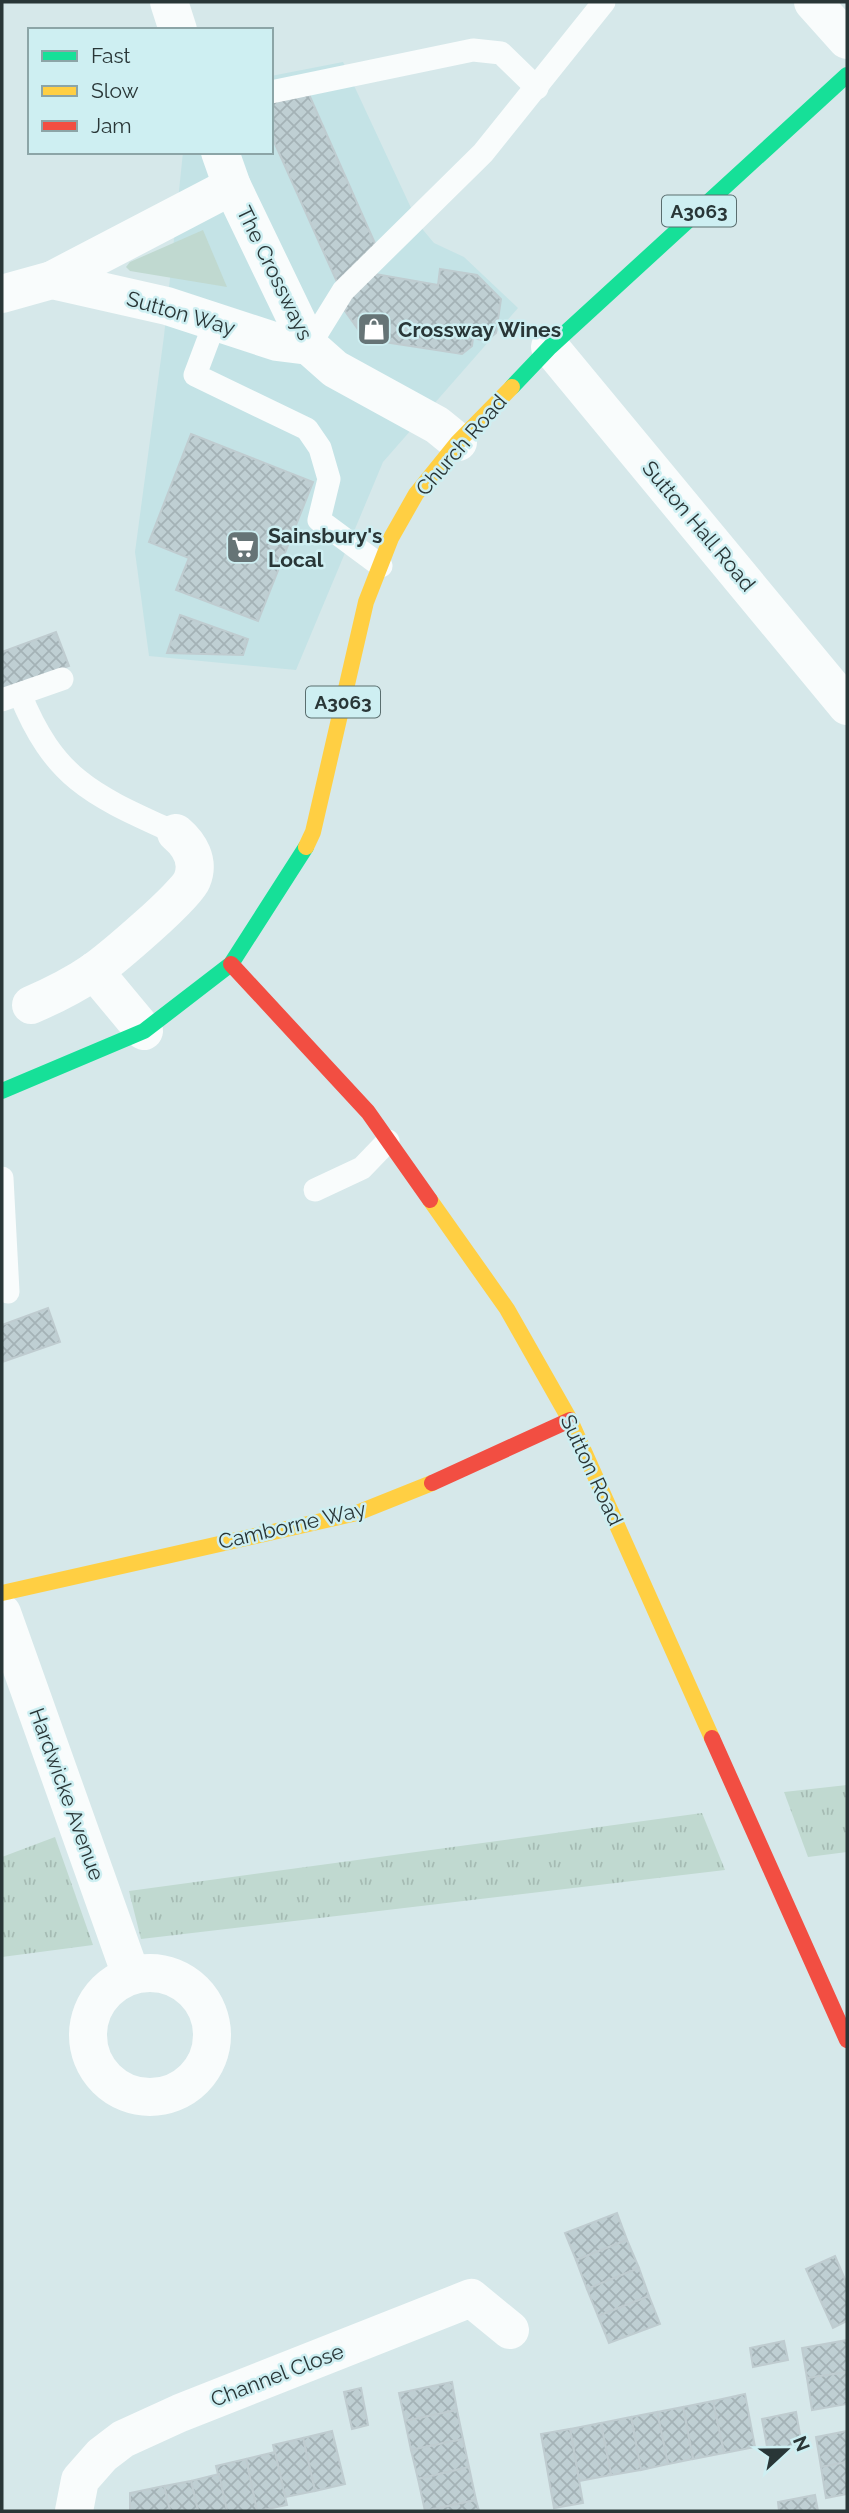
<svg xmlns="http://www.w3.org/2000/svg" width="849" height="2513" viewBox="0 0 849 2513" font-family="Raleway,sans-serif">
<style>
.built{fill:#c4e3e6}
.grass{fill:#c0d9d0}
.park{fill:url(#park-tufts)}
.building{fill:url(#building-cross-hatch);stroke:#bfccd0;stroke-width:2}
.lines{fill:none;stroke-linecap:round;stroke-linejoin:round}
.lane{stroke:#f9fcfc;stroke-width:23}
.street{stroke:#f9fcfc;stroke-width:38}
.fast{stroke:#16e098;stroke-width:16}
.slow{stroke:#ffcf43;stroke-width:16}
.jam{stroke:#f24e42;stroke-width:16}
.labels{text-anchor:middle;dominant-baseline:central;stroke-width:5;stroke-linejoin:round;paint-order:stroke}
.shield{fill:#ceeff2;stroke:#5a6e6f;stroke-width:2}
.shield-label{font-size:19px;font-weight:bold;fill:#293637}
.street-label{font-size:21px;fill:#293637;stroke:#ceeff2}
.poi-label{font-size:21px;font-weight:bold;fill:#293637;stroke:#ceeff2;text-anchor:start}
</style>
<defs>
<pattern id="park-tufts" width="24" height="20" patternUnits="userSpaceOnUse" patternTransform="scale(1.75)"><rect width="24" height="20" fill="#c0d9d0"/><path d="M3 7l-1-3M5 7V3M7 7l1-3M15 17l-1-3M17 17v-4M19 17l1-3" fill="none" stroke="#a5bbb3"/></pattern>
<pattern id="building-cross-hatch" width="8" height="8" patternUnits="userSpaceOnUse" patternTransform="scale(1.75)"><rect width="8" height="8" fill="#bfcfd3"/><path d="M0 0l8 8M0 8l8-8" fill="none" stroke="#a4b2b6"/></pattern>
</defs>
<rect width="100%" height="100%" fill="#d6e8ea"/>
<!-- built -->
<polygon class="built" points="343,62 419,225 434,243 464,257 518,308 383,462 296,670 149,656 135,552 164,336 183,152 271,152 271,76"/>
<!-- grass -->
<polygon class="grass" points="203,230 227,287 130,271 126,267 130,262"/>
<!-- park -->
<g class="park">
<polygon points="847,1785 847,1852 808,1857 784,1792"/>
<polygon points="702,1813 725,1870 141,1939 129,1891"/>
<polygon points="55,1837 93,1945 2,1957 2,1857"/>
</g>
<!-- building -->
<g class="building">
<polygon points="307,90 377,248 337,282 271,135 271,97"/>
<polygon points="440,269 477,275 501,299 496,333 486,341 473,338 472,346 462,354 365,339 345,311 347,297 370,273 438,285"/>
<polygon points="191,434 313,482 258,621 176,590 189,558 149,542"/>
<polygon points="180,615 248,639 243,655 167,653"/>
<polygon points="56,632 69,666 2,690 2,652"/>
<polygon points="48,1308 60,1342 2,1362 2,1325"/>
<polygon points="617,2213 627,2240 576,2260 565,2233"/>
<polygon points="627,2240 639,2268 587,2289 576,2260"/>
<polygon points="835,2256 847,2284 847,2321 833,2328 806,2269"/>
<polygon points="639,2268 649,2296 598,2316 587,2289"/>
<polygon points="649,2296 660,2324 609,2343 598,2316"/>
<polygon points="847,2340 847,2372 807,2378 802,2348"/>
<polygon points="784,2341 788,2360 753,2367 750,2348"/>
<polygon points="847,2372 847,2404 812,2410 807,2378"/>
<polygon points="452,2382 457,2410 405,2421 399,2393"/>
<polygon points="361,2388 368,2425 352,2429 344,2392"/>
<polygon points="745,2394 755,2447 724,2453 713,2401"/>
<polygon points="713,2401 724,2453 693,2459 683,2407"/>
<polygon points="683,2407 693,2459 668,2464 657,2412"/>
<polygon points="457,2410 463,2439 411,2450 405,2421"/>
<polygon points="657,2412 668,2464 641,2470 631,2417"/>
<polygon points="796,2412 802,2446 768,2452 762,2419"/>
<polygon points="631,2417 641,2470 611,2475 601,2423"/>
<polygon points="601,2423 611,2475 579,2481 570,2429"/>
<polygon points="570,2429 583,2503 554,2508 541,2434"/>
<polygon points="332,2431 345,2484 315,2491 303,2438"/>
<polygon points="847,2431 847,2462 821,2467 816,2437"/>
<polygon points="303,2438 315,2491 285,2497 273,2445"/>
<polygon points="463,2439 469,2467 418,2479 411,2450"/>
<polygon points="275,2452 287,2505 257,2511 246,2459"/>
<polygon points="246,2459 257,2511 227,2511 216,2466"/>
<polygon points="847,2462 847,2494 826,2498 821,2467"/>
<polygon points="469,2467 476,2500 425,2511 418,2479"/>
<polygon points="219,2474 227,2511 198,2511 191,2481"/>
<polygon points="191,2481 198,2511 170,2511 164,2486"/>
<polygon points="164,2486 170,2511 130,2511 130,2493"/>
<polygon points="815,2495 818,2511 779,2511 778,2502"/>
<polygon points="476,2500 479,2511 425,2511"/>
</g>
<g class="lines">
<!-- lane -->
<g class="lane">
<polyline points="271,92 473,50 501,53 537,88"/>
<polyline points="215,322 195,375 307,429 320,448 329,479 319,520 381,566"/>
<polyline points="309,346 343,291 483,153 604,2"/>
<path d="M 20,694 C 55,781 95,796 176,833"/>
<polyline points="2,700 62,679"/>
<polyline points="2,1178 8,1292"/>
<polyline points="315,1190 362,1168 388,1141"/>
</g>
<!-- street -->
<g class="street">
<polyline points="169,2 178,30"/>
<polyline points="813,2 847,40"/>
<polyline points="220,152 232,186 309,346 335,369 437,425 458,442"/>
<polyline points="52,280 232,186"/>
<polyline points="2,294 52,280 167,306 277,342 309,346"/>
<polyline points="550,347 847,706"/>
<polyline points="94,971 144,1031"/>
<path d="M 31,1005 C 52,996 74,985 93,972 C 110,960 186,896 192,880 C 200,861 189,844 176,833"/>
<polyline points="2,1613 131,1975"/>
<circle cx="150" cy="2035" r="62"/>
<polyline points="74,2511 80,2480 102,2455 123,2439 180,2413 471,2298 510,2330"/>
</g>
<!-- fast -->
<g class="fast">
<polyline points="512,387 550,347 847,75"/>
<polyline points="2,1091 144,1031 231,964 306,847"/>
</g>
<!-- slow -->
<g class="slow">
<polyline points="306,847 313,832 366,602 391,538 416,494 458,442 512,387"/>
<polyline points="430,1200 507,1309 570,1420 712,1738"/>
<polyline points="2,1593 357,1513 432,1483"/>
</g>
<!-- jam -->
<g class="jam">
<polyline points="231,964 368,1112 430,1200"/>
<polyline points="432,1483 570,1420"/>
<polyline points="712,1738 847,2040"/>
</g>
</g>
<!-- icons -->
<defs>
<g id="shop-square" transform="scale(1.75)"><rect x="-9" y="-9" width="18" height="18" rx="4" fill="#667476" stroke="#ceeff2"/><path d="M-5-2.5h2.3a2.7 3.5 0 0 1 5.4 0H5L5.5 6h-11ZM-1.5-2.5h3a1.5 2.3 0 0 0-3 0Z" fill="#fff"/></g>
<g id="supermarket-square" transform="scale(1.75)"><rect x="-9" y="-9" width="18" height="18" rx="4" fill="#667476" stroke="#ceeff2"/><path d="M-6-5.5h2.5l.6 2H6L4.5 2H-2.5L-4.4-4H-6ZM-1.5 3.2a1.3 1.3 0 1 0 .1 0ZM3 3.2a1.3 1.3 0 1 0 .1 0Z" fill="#fff"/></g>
</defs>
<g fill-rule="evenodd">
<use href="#shop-square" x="374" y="329"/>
<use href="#supermarket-square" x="243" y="547"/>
</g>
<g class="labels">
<!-- shield labels -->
<g class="shield">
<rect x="662" y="195.5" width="74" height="31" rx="5"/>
<rect x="306" y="686.5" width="74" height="31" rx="5"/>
</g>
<g class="shield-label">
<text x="699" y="211">A3063</text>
<text x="343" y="702">A3063</text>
</g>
<!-- street labels -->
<g class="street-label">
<text transform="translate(275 273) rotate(64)">The Crossways</text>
<text transform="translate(181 313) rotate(16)">Sutton Way</text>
<text transform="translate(461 445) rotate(-49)">Church Road</text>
<text transform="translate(699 526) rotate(50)">Sutton Hall Road</text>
<text transform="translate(592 1470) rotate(65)">Sutton Road</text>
<text transform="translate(292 1525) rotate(-13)">Camborne Way</text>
<text transform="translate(67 1794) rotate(70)">Hardwicke Avenue</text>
<text transform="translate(277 2375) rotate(-21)">Channel Close</text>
</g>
<!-- poi labels -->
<g class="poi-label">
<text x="398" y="329">Crossway Wines</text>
<text x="268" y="535">Sainsbury's<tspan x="268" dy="24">Local</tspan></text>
</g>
</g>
<!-- border -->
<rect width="849" height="2513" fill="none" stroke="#293637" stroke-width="7"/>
<!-- legend -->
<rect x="28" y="28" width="245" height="126" fill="#ceeff2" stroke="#8ca5a7" stroke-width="2"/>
<rect x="42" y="51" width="35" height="10" fill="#16e098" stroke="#8ca5a7" stroke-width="2"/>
<text x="91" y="63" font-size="21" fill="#293637">Fast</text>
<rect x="42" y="86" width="35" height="10" fill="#ffcf43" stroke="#8ca5a7" stroke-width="2"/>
<text x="91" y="98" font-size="21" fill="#293637">Slow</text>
<rect x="42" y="121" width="35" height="10" fill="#f24e42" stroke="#8ca5a7" stroke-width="2"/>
<text x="91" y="133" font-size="21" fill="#293637">Jam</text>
<!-- north arrow -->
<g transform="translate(786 2450) rotate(68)" stroke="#ceeff2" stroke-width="5" paint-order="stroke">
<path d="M0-5L12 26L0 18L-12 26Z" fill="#293637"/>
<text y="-10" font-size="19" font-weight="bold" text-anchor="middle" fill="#293637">N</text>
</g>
</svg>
